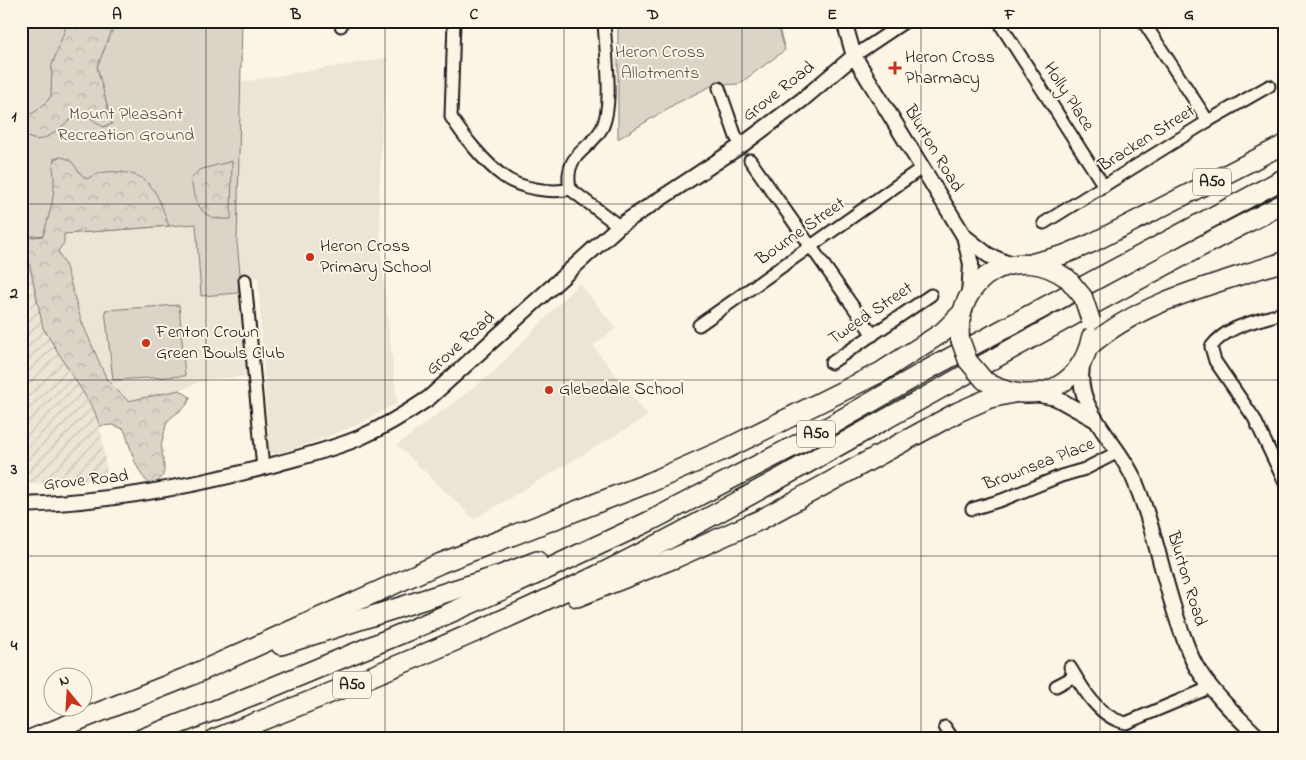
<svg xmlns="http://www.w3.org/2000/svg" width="1306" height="760" viewBox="0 0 1306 760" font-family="'Indie Flower',sans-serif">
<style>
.built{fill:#ebe5d6}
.industrial{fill:url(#industrial-furrows)}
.green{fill:#dbd5c8;stroke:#7c7872}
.forest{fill:url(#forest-crowns);stroke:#7c7872}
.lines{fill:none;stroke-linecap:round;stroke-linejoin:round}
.minor-casing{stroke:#1c1c1c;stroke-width:15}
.tertiary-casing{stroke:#1c1c1c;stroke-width:18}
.primary-casing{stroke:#1c1c1c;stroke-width:21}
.trunk-casing{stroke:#1c1c1c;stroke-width:22}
.minor{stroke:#fcf5e5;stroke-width:11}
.tertiary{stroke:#fcf5e5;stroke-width:14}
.primary{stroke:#fcf5e5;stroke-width:18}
.trunk{stroke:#fcf5e5;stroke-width:19}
.primary-bridge-casing{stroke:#1c1c1c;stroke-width:21;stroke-linecap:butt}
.primary-bridge{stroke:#fcf5e5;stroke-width:18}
.grid{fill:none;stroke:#1c1c1c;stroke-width:1;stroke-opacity:0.55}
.poi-dot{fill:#c8321e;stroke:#fcf5e5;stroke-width:2}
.labels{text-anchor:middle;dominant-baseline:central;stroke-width:4;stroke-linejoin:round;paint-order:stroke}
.shield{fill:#fcf5e5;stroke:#5f5d58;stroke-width:1}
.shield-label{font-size:16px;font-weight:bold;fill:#1c1c1c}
.park-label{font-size:18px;fill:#555450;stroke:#fcf5e5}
.poi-label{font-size:18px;fill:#1c1c1c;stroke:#fcf5e5;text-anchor:start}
.street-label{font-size:18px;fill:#1c1c1c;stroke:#fcf5e5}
.neatline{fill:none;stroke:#1c1c1c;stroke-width:2}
.grid-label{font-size:16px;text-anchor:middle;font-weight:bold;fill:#1c1c1c}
</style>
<defs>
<pattern id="industrial-furrows" width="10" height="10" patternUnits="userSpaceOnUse" patternTransform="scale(1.25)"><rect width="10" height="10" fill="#ebe5d6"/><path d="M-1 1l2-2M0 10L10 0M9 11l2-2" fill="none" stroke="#c9c4b7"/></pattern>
<pattern id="forest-crowns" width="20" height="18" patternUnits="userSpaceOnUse" patternTransform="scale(1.25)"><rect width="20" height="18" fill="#dbd5c8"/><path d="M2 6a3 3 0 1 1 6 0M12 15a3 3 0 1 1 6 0" fill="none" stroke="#bbb6ab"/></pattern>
</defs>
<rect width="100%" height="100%" fill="#fcf5e5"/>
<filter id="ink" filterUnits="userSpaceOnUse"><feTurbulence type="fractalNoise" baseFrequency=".02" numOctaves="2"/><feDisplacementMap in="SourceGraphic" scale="10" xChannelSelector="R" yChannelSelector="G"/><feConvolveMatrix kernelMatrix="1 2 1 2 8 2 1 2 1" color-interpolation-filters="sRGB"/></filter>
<g filter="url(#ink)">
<!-- built -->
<g class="built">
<polygon points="388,58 382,120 379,200 382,265 397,403 359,424 311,443 277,453 269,453 258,278 240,277 237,232 241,82"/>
<polygon points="196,224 201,296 238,293 249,376 208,379 180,390 128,401 107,380 81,320 66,267 57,251 64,243 46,236"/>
<polygon points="579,283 616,328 593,346 648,416 474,519 397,445 494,372"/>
</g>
<!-- industrial -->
<polygon class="industrial" points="21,237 24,238 43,328 94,410 100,426 108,480 21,484"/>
<!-- green -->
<g class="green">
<polygon points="21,21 242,21 237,242 240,273 238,293 201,296 196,224 21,237"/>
<polygon points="618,21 777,21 785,50 739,84 713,85 675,104 618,139"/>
<polygon points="179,305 185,376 113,380 105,310"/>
</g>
<!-- forest -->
<g class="forest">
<path d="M 68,21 L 116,21 L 97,67 L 112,124 L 103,127 L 85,114 C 80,116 74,117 70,120 C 55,131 39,151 21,131 C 21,111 29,118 40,108 C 44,105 48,100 51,96 L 52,65 Z"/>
<path d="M 60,157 C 76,158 74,171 87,179 C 98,172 107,171 120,172 C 155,175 158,198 169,226 L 64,234 L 64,243 L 58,251 L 66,267 L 81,320 L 107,380 L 128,401 L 180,390 L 190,397 C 187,411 174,412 167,422 C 165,427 164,436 162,441 C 159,458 174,476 151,485 C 135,473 131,447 124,429 L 112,425 L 100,426 L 94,410 L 43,328 L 24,238 L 21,237 L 21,227 L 24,238 L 43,236 C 48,218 55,199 54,180 C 54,172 52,167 54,159 Z"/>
<path d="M 232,161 L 231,219 C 225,219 216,220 211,217 C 197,211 193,193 191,179 L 199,170 Z"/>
</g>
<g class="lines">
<!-- minor casing -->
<g class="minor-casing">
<g id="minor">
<polyline points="340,21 341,26"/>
<path d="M 454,21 L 451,117 C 463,136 485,163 503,176 C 518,188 552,194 570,189 L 619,226"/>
<polyline points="1143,21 1208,121"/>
<polyline points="1002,27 1104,186"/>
<polyline points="854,56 906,21"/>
<polyline points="719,88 736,137 742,145"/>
<polyline points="750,160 873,335"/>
<path d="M 570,189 C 563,153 589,152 602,128 C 614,104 605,49 604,21"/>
<polyline points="1044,223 1208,121 1269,86"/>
<polyline points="245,280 263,468"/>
<path d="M 1285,312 C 1260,321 1228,324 1211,347 L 1215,361 L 1254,418 L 1285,483"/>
<polyline points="699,325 923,167"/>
<polyline points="831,363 931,295"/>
<polyline points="972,509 1002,500 1061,476 1085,469 1118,452"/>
<path d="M 1070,667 C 1083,689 1099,718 1126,723 L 1202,691 L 1210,685"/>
<polyline points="1056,686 1075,676"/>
<polyline points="945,727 953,739"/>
</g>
</g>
<!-- tertiary casing -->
<g class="tertiary-casing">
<g id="tertiary">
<polyline points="844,21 854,56 964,236 971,264 969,295"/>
<polyline points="964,236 988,255 1011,265"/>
<path d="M 1084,359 C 1069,404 1116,440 1133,477 C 1155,527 1163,582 1182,633 C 1187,646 1191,660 1199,671 C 1215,696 1239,718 1260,739"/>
<polyline points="1035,394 1056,398 1094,419"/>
<path d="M 21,505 C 108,502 192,487 276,464 C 304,456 333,449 359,438 C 384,427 407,413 429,398 L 619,226 L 742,145 L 802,100 L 854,56"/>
</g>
</g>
<!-- primary casing -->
<g class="primary-casing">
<g id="primary">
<polyline points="1032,263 1063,255 1092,243 1285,144"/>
<path d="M 960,339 C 955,276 1018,242 1068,279"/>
<path d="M 1089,347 C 1141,300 1220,283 1285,261"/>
<path d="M 984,380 C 1028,409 1081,390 1091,337"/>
</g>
</g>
<!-- trunk casing -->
<g class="trunk-casing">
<g id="trunk">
<polyline points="577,597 675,558 760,520 958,412 990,398 1013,393"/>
<polyline points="281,645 501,575 537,561"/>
<polyline points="32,739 190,676 441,563 651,482 728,448 881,372 943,332 961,314"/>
<polyline points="141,739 256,694 427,623 509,587 650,521 802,442 929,369 1285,178"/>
<path d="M 214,739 C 343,689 471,637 596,576 C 715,517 830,450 945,386 C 1058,323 1170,261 1285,203"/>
</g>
</g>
<!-- minor -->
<use href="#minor" class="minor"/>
<!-- tertiary -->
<use href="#tertiary" class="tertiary"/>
<!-- primary -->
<use href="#primary" class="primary"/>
<!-- trunk -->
<use href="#trunk" class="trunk"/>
<!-- primary-bridge casing -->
<g class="primary-bridge-casing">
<g id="primary-bridge">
<polyline points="1068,279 1083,297 1091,321"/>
<polyline points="960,339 968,361 984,380"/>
</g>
</g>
<!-- primary-bridge -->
<use href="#primary-bridge" class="primary-bridge"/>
</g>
</g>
<!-- grid -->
<path class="grid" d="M 206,21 L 206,739M 385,21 L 385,739M 564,21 L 564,739M 742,21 L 742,739M 921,21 L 921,739M 1100,21 L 1100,739M 21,204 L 1285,204M 21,380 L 1285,380M 21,556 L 1285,556"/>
<!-- markers -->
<g class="poi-dot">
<path d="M892.5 60.5h5v5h5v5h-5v5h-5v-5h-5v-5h5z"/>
<circle cx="310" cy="257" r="5"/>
<circle cx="146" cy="343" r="5"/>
<circle cx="549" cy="390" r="5"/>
</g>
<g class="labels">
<!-- shield labels -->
<g class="shield">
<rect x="1193" y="168.5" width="38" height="27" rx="4"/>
<rect x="797" y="420.5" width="38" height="27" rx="4"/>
<rect x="333" y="671.5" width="38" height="27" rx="4"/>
</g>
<g class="shield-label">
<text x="1212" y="182">A50</text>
<text x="816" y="434">A50</text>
<text x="352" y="685">A50</text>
</g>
<!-- park labels -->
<g class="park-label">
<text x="660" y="53">Heron Cross<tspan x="660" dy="21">Allotments</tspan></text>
<text x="126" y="115">Mount Pleasant<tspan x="126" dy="21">Recreation Ground</tspan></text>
</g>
<!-- poi labels -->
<g class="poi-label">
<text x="905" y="58">Heron Cross<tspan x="905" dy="21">Pharmacy</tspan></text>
<text x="320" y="247">Heron Cross<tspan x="320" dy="21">Primary School</tspan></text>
<text x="156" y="333">Fenton Crown<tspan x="156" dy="21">Green Bowls Club</tspan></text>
<text x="559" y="390">Glebedale School</text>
</g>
<!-- street labels -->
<g class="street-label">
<text transform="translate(779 92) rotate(-38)">Grove Road</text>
<text transform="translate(1068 97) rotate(57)">Holly Place</text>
<text transform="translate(1147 139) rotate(-32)">Bracken Street</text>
<text transform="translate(933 149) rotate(59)">Blurton Road</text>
<text transform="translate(801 232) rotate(-35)">Bourne Street</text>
<text transform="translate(871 314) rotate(-34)">Tweed Street</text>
<text transform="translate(461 344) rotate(-42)">Grove Road</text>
<text transform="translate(1039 465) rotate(-21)">Brownsea Place</text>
<text transform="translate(86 481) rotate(-6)">Grove Road</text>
<text transform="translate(1186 579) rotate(73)">Blurton Road</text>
</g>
</g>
<!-- margin -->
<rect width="1306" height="760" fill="none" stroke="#fcf5e5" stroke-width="55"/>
<!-- north arrow -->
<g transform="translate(68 692) rotate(342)"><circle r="24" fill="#fcf5e5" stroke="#a29e95"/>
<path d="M0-4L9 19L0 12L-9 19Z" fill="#c8321e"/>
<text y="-8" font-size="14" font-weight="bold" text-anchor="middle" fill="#1c1c1c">N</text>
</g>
<rect x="28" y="28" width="1250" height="704" class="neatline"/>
<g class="grid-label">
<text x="117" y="19">A</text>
<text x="296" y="19">B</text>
<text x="474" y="19">C</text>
<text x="653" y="19">D</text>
<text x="832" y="19">E</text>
<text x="1010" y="19">F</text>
<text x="1189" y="19">G</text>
<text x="14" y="121">1</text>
<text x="14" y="298">2</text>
<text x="14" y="474">3</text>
<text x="14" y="650">4</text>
</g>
</svg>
